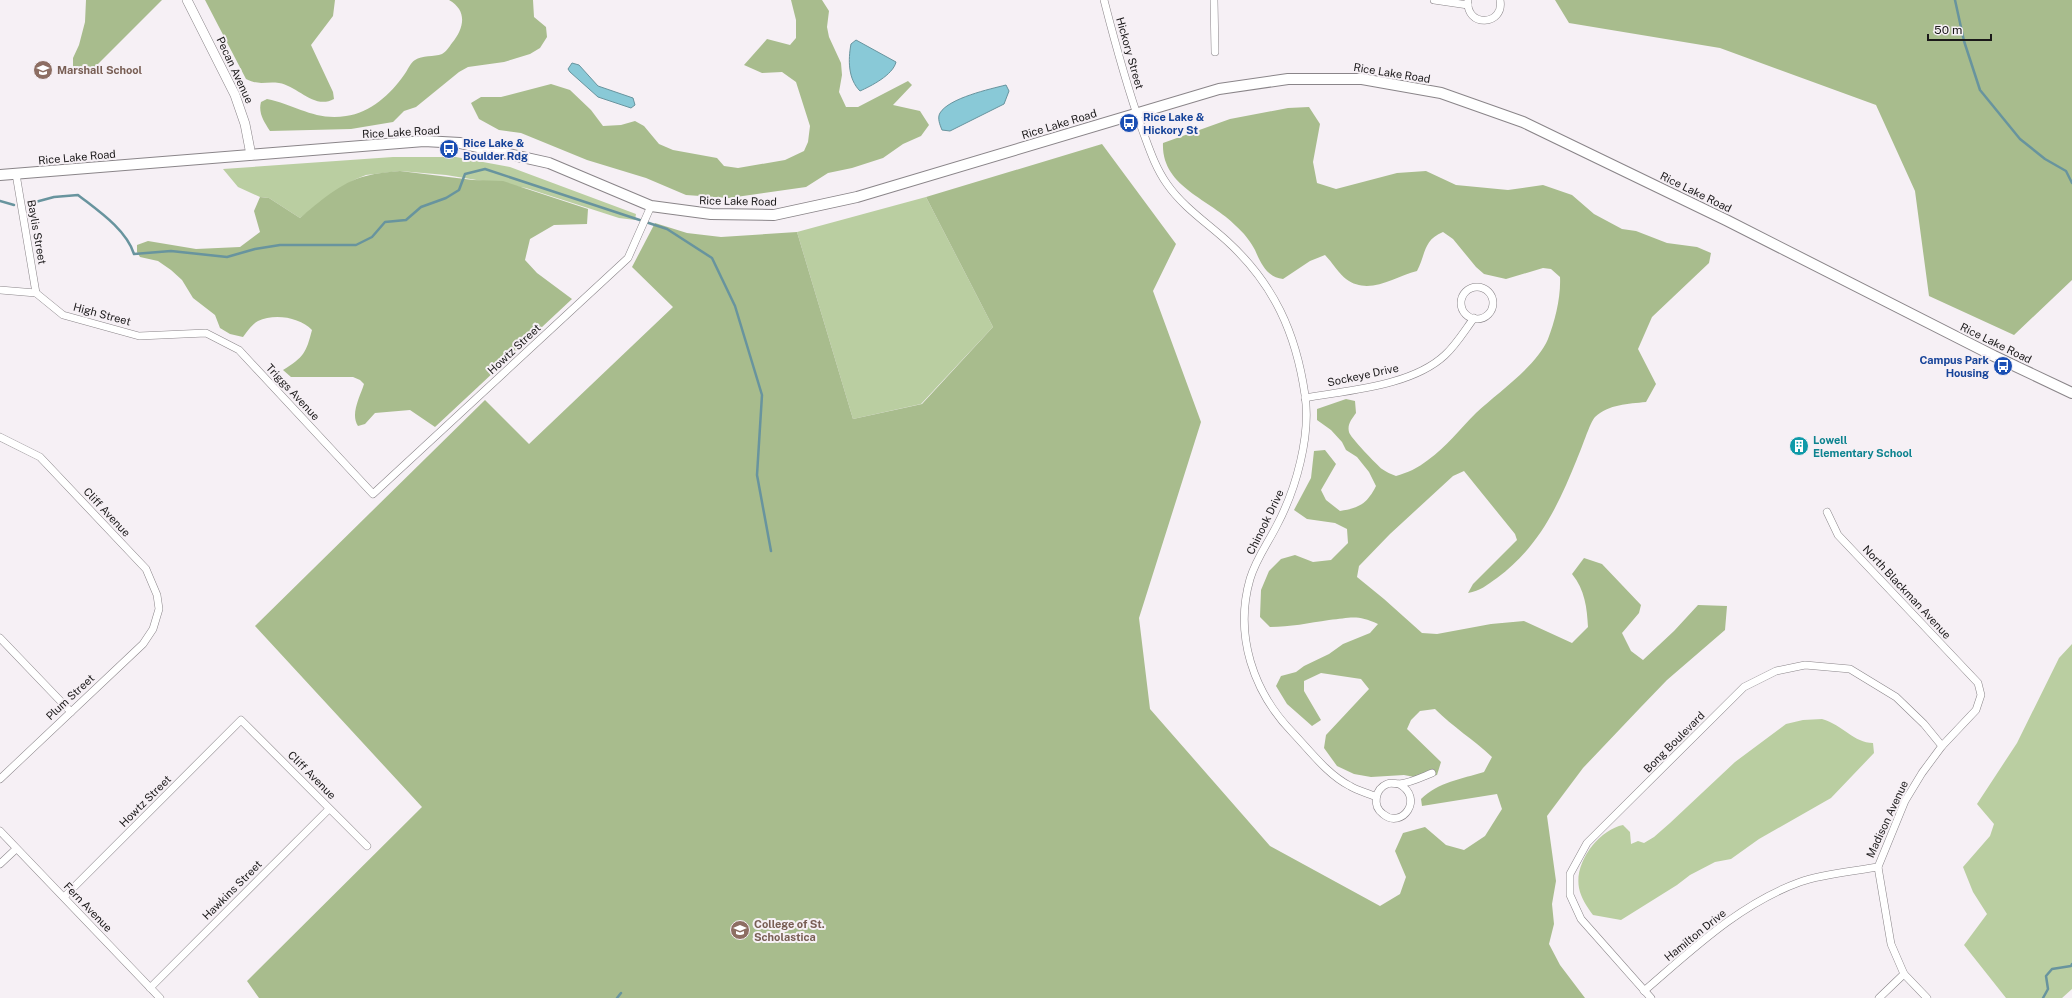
<svg xmlns="http://www.w3.org/2000/svg" width="2072" height="998" viewBox="0 0 2072 998" font-family="'Public Sans',sans-serif">
<style>
.green{fill:#bacea1}
.forest{fill:#a8bc8d}
.water{fill:#89c9d7;stroke:#68949e}
.lines{fill:none;stroke-linecap:round;stroke-linejoin:round}
.stream{stroke:#68949e;stroke-width:2.5}
.minor-casing{stroke:#8a8589;stroke-width:8}
.tertiary-casing{stroke:#8a8589;stroke-width:10}
.secondary-casing{stroke:#8a8589;stroke-width:12}
.minor{stroke:#fff;stroke-width:7}
.tertiary{stroke:#fff;stroke-width:9}
.secondary{stroke:#fff;stroke-width:10}
.labels{text-anchor:middle;dominant-baseline:central;stroke-width:4;stroke-linejoin:round;paint-order:stroke}
.street-label{font-size:11px;fill:#1b191a;stroke:#f6f0f5}
.education-label{font-size:11px;font-weight:bold;fill:#785e54;stroke:#f6f0f5;text-anchor:start}
.transit-label{font-size:11px;font-weight:bold;fill:#164399;stroke:#f6f0f5;text-anchor:start}
.culture-label{font-size:11px;font-weight:bold;fill:#0d838f;stroke:#f6f0f5;text-anchor:start}
</style>
<rect width="100%" height="100%" fill="#f6f0f5"/>
<!-- green -->
<g class="green">
<polygon points="393,157 456,157 510,167 636,214 635,220 619,218 526,188 446,175 400,171 366,175 356,179 340,188 300,218 269,198 260,197 238,187 223,169"/>
<polygon points="926,197 993,327 921,404 853,419 797,232"/>
<polygon points="2072,644 2072,989 2062,998 2006,998 1964,945 1987,914 1973,892 1963,867 1990,836 1994,824 1977,804 2017,743 2059,658"/>
<path d="M 1822,719 C 1843,725 1854,743 1873,743 L 1874,753 L 1831,798 L 1759,839 L 1731,859 L 1715,862 L 1690,875 L 1677,885 L 1621,920 L 1593,915 C 1587,907 1581,898 1579,888 C 1574,862 1599,830 1623,825 L 1630,832 L 1631,844 L 1638,841 L 1644,843 L 1654,837 L 1670,823 L 1735,762 L 1786,724 L 1803,720 Z"/>
</g>
<!-- forest -->
<g class="forest">
<polygon points="86,0 162,0 94,68 73,74 73,58 79,45 85,22"/>
<path d="M 205,0 L 335,0 L 333,16 L 311,45 L 333,92 L 334,99 C 314,110 298,86 279,83 C 266,81 259,86 246,79 Z"/>
<path d="M 449,0 L 533,0 L 534,17 L 546,27 L 547,37 L 540,48 L 530,54 L 504,62 L 468,67 L 459,72 L 416,107 L 404,111 L 393,122 L 351,129 L 270,131 C 264,122 258,113 261,102 L 267,99 C 296,105 315,121 346,116 C 370,113 391,94 404,75 C 408,70 410,63 415,60 C 422,55 434,57 442,54 C 446,52 449,47 452,43 C 464,28 468,11 449,0 Z"/>
<polygon points="791,0 822,0 829,11 827,27 829,37 841,63 842,75 839,92 846,107 858,107 908,81 912,85 893,105 920,111 929,125 921,136 903,144 883,158 852,168 828,173 806,187 729,198 686,195 646,178 587,160 521,133 499,130 479,119 471,103 481,97 501,97 551,84 570,90 591,110 603,126 621,125 635,121 644,126 659,144 673,150 717,158 724,166 738,168 785,160 804,151 808,142 810,126 796,82 782,72 762,73 744,65 767,39 790,45 796,38 796,20"/>
<polygon points="1555,0 2072,0 2072,280 2014,335 1929,296 1915,191 1876,105 1720,48 1569,23"/>
<path d="M 1309,107 L 1320,124 L 1313,162 L 1317,183 L 1336,189 L 1397,173 L 1426,171 L 1456,185 L 1508,190 L 1543,185 L 1572,195 L 1594,214 L 1622,229 L 1636,231 L 1667,243 L 1697,247 L 1711,253 L 1709,263 L 1652,317 L 1638,349 L 1656,384 L 1646,402 C 1628,404 1609,404 1595,417 C 1590,422 1581,451 1577,459 C 1558,506 1539,547 1497,578 C 1487,585 1480,591 1468,593 L 1473,584 L 1517,540 L 1515,534 L 1464,471 L 1453,476 L 1390,534 L 1359,566 L 1357,577 L 1384,599 L 1422,633 L 1437,634 L 1491,624 L 1524,621 L 1572,643 L 1588,627 C 1587,608 1585,590 1572,574 L 1584,558 L 1602,564 L 1641,605 L 1639,613 L 1622,633 L 1631,651 L 1643,660 L 1674,631 L 1698,605 L 1727,606 L 1725,630 L 1667,680 L 1640,708 L 1583,768 L 1547,816 L 1556,881 L 1552,904 L 1554,924 L 1549,944 L 1560,965 L 1585,998 L 259,998 L 247,981 L 422,807 L 255,626 L 485,400 L 529,444 L 673,307 L 632,267 L 655,223 L 687,233 L 721,237 L 797,232 L 853,419 L 922,404 L 993,327 L 926,197 L 1102,144 L 1176,244 L 1153,291 L 1201,422 L 1139,618 L 1150,709 L 1270,846 L 1380,906 L 1400,894 L 1406,877 L 1395,851 L 1403,833 L 1425,827 L 1446,845 L 1464,850 L 1485,836 L 1502,809 L 1497,794 L 1422,806 L 1421,799 C 1439,782 1461,779 1484,772 L 1492,757 C 1474,740 1453,727 1435,709 L 1420,711 L 1411,720 L 1407,729 L 1441,762 L 1437,775 L 1420,778 L 1404,775 L 1371,777 L 1354,774 L 1337,766 L 1324,748 L 1326,735 L 1369,689 L 1361,679 L 1321,673 L 1304,681 L 1304,691 L 1321,720 L 1312,726 L 1287,704 L 1276,686 L 1281,676 L 1296,672 L 1304,666 L 1329,654 L 1343,644 L 1370,633 L 1378,624 C 1357,614 1350,618 1329,620 C 1309,623 1290,627 1270,627 L 1260,617 L 1261,590 L 1269,571 L 1281,559 L 1295,555 L 1313,562 L 1331,560 L 1348,543 L 1347,529 L 1335,523 L 1307,519 L 1294,510 L 1311,478 L 1314,451 L 1325,450 L 1336,464 L 1321,490 L 1326,500 L 1340,511 C 1359,508 1367,504 1376,486 L 1369,472 L 1357,457 L 1346,450 L 1342,442 L 1331,430 L 1317,420 L 1317,409 L 1346,399 L 1355,401 L 1356,413 C 1352,419 1347,424 1349,432 C 1349,436 1378,466 1382,469 C 1386,472 1391,474 1396,476 C 1407,473 1418,468 1428,460 C 1446,447 1460,429 1476,413 C 1498,392 1536,367 1548,339 C 1555,321 1561,297 1560,277 L 1551,269 L 1543,268 L 1506,279 L 1484,274 L 1476,267 L 1453,239 L 1443,232 C 1423,240 1426,254 1417,271 C 1394,277 1369,296 1346,279 C 1341,276 1331,261 1325,255 L 1310,261 L 1283,279 C 1267,277 1261,264 1255,250 C 1251,242 1243,232 1236,226 C 1210,199 1161,187 1163,143 L 1230,119 L 1288,108 Z"/>
<path d="M 400,171 L 473,180 L 503,181 L 588,209 L 587,224 L 554,225 L 530,239 L 525,260 L 537,273 L 572,299 L 435,427 L 410,410 L 375,413 L 365,424 L 358,426 C 350,414 360,397 364,384 L 360,380 L 353,377 L 291,377 L 283,370 C 304,357 306,353 312,330 C 300,317 274,313 258,321 C 252,324 247,332 243,337 L 230,334 L 220,328 L 215,315 L 193,298 L 182,280 L 171,270 L 158,261 L 140,257 L 137,252 L 137,245 L 148,241 L 196,249 L 240,247 L 260,232 L 254,211 L 260,197 L 269,198 L 300,218 C 319,202 341,182 366,176 C 377,173 389,172 400,171 Z"/>
</g>
<!-- water -->
<g class="water">
<path d="M 856,40 L 896,62 C 893,75 871,86 860,91 C 848,79 848,60 851,44 Z"/>
<polygon points="572,63 579,65 598,86 633,98 635,105 631,108 598,97 570,72 568,69"/>
<path d="M 1006,85 L 1009,91 L 1004,104 L 950,131 L 942,130 C 940,125 937,118 940,113 C 949,98 990,89 1006,85 Z"/>
</g>
<g class="lines">
<!-- stream -->
<g class="stream">
<polyline points="1955,0 1964,41 1980,90 2020,139 2045,159 2066,171 2072,183"/>
<polyline points="0,201 14,205"/>
<path d="M 28,204 L 54,197 L 78,195 C 97,210 126,229 134,254 L 171,251 L 227,257 L 255,249 L 280,245 L 356,245 L 372,237 L 385,222 L 406,220 L 421,207 L 446,198 L 459,190 L 465,174 L 485,169 L 667,229 L 712,258 L 735,306 L 762,395 L 757,475 L 771,551"/>
<polyline points="617,998 621,993"/>
<polyline points="2043,998 2048,989 2046,976 2052,969 2071,966 2072,964"/>
</g>
<!-- minor casing -->
<g class="minor-casing">
<g id="minor">
<path d="M 1104,0 C 1115,43 1127,87 1142,129 C 1149,148 1155,167 1167,184 C 1183,207 1206,222 1227,241 C 1274,284 1296,333 1305,395 C 1311,436 1296,489 1277,525 C 1268,543 1256,559 1250,579 C 1234,635 1253,692 1293,733 C 1310,751 1328,775 1350,786 C 1358,791 1368,793 1376,797"/>
<polyline points="1214,0 1215,52"/>
<polyline points="1434,0 1468,5"/>
<path d="M 1468,0 C 1465,28 1505,26 1500,0"/>
<polyline points="16,174 36,293"/>
<circle cx="1477" cy="303" r="16"/>
<polyline points="0,290 36,293 63,315 139,336 206,333 239,350 373,494 628,258 651,206"/>
<path d="M 1305,398 C 1349,390 1412,386 1445,355 C 1456,345 1465,330 1474,318"/>
<polyline points="0,437 40,457 146,569 157,595 159,609 153,629 143,644 0,779"/>
<polyline points="1827,512 1838,535 1978,683 1981,695 1976,710 1942,746 1922,773 1905,801 1878,867 1891,944 1904,974 1927,998"/>
<polyline points="0,638 71,712"/>
<path d="M 1399,784 C 1425,798 1402,830 1383,814 C 1372,806 1375,789 1387,784 C 1391,782 1395,784 1399,784 C 1410,783 1422,777 1432,773"/>
<polyline points="0,831 160,998"/>
<polyline points="0,864 16,849"/>
<polyline points="64,897 241,720 367,846"/>
<polyline points="150,988 329,809"/>
<path d="M 1644,991 C 1692,950 1739,904 1800,882 C 1821,874 1855,871 1878,867"/>
<polyline points="1651,998 1581,919 1570,895 1570,874 1587,843 1744,687 1776,671 1805,665 1850,669 1896,697 1924,724 1942,746"/>
<polyline points="1879,998 1904,974"/>
</g>
</g>
<!-- tertiary casing -->
<g class="tertiary-casing">
<polyline id="tertiary" points="187,0 235,95 245,124 251,155"/>
</g>
<!-- secondary casing -->
<g class="secondary-casing">
<polyline id="secondary" points="0,175 424,141 460,143 549,163 651,206 711,214 774,215 857,197 1219,89 1288,79 1362,79 1441,93 1523,122 1726,220 1994,356 2072,393"/>
</g>
<!-- minor -->
<use href="#minor" class="minor"/>
<!-- tertiary -->
<use href="#tertiary" class="tertiary"/>
<!-- secondary -->
<use href="#secondary" class="secondary"/>
</g>
<!-- icons -->
<defs>
<g id="school-disc" transform="scale(1)"><circle r="9.5" fill="#8d6e63" stroke="#f6f0f5"/><path d="M0-5L7-2L0 1L-7-2ZM-4 1L0 2.5L4 1V4Q0 6-4 4Z" fill="#fff"/></g>
<g id="bus-disc" transform="scale(1)"><circle r="9.5" fill="#1a4fb4" stroke="#f6f0f5"/><path d="M-5-6H5V4H4V6H2V4H-2V6H-4V4H-5ZM-3.5-4V0h7V-4ZM-3.5 1.2v1.5H-2V1.2ZM2 1.2v1.5H3.5V1.2Z" fill="#fff"/></g>
<g id="building-disc" transform="scale(1)"><circle r="9.5" fill="#0f9aa8" stroke="#f6f0f5"/><path d="M-4-6H4V6H1V3H-1V6H-4ZM-2.5-4.3h1.7v1.8h-1.7ZM.8-4.3h1.7v1.8H.8ZM-2.5-1h1.7V.8h-1.7ZM.8-1h1.7V.8H.8Z" fill="#fff"/></g>
<g id="university-disc" transform="scale(1)"><circle r="9.5" fill="#8d6e63" stroke="#f6f0f5"/><path d="M0-5L7-2L0 1L-7-2ZM-4 1L0 2.5L4 1V4Q0 6-4 4Z" fill="#fff"/></g>
</defs>
<g fill-rule="evenodd">
<use href="#school-disc" x="43" y="70"/>
<use href="#bus-disc" x="1129" y="123"/>
<use href="#bus-disc" x="449" y="149"/>
<use href="#bus-disc" x="2003" y="366"/>
<use href="#building-disc" x="1799" y="446"/>
<use href="#university-disc" x="740" y="930"/>
</g>
<g class="labels">
<!-- street labels -->
<g class="street-label">
<text transform="translate(1130 53) rotate(74)">Hickory Street</text>
<text transform="translate(235 70) rotate(65)">Pecan Avenue</text>
<text transform="translate(1392 73) rotate(9)">Rice Lake Road</text>
<text transform="translate(1059 124) rotate(-17)">Rice Lake Road</text>
<text transform="translate(401 132) rotate(-3)">Rice Lake Road</text>
<text transform="translate(77 157) rotate(-5)">Rice Lake Road</text>
<text transform="translate(1696 192) rotate(26)">Rice Lake Road</text>
<text transform="translate(738 201) rotate(1)">Rice Lake Road</text>
<text transform="translate(37 232) rotate(80)">Baylis Street</text>
<text transform="translate(102 314) rotate(15)">High Street</text>
<text transform="translate(1996 343) rotate(26)">Rice Lake Road</text>
<text transform="translate(514 349) rotate(-43)">Howtz Street</text>
<text transform="translate(1363 375) rotate(-12)">Sockeye Drive</text>
<text transform="translate(293 392) rotate(47)">Triggs Avenue</text>
<text transform="translate(107 512) rotate(47)">Cliff Avenue</text>
<text transform="translate(1265 522) rotate(-64)">Chinook Drive</text>
<text transform="translate(1907 592) rotate(47)">North Blackman Avenue</text>
<text transform="translate(70 697) rotate(-43)">Plum Street</text>
<text transform="translate(1674 742) rotate(-45)">Bong Boulevard</text>
<text transform="translate(312 775) rotate(45)">Cliff Avenue</text>
<text transform="translate(145 801) rotate(-45)">Howtz Street</text>
<text transform="translate(1887 819) rotate(-65)">Madison Avenue</text>
<text transform="translate(232 890) rotate(-45)">Hawkins Street</text>
<text transform="translate(88 907) rotate(46)">Fern Avenue</text>
<text transform="translate(1695 935) rotate(-39)">Hamilton Drive</text>
</g>
<!-- education labels -->
<g class="education-label">
<text x="57" y="70">Marshall School</text>
<text x="754" y="924">College of St.<tspan x="754" dy="13">Scholastica</tspan></text>
</g>
<!-- transit labels -->
<g class="transit-label">
<text x="1143" y="117">Rice Lake &amp;<tspan x="1143" dy="13">Hickory St</tspan></text>
<text x="463" y="143">Rice Lake &amp;<tspan x="463" dy="13">Boulder Rdg</tspan></text>
<text x="1989" y="360" text-anchor="end">Campus Park<tspan x="1989" dy="13">Housing</tspan></text>
</g>
<!-- culture labels -->
<g class="culture-label">
<text x="1813" y="440">Lowell<tspan x="1813" dy="13">Elementary School</tspan></text>
</g>
</g>
<!-- scale -->
<path d="M1928 34v6h63v-6" fill="none" stroke="#1b191a" stroke-width="2"/>
<text x="1934" y="34" font-size="12" fill="#1b191a" stroke="#f6f0f5" stroke-width="3" paint-order="stroke">50 m</text>
</svg>
